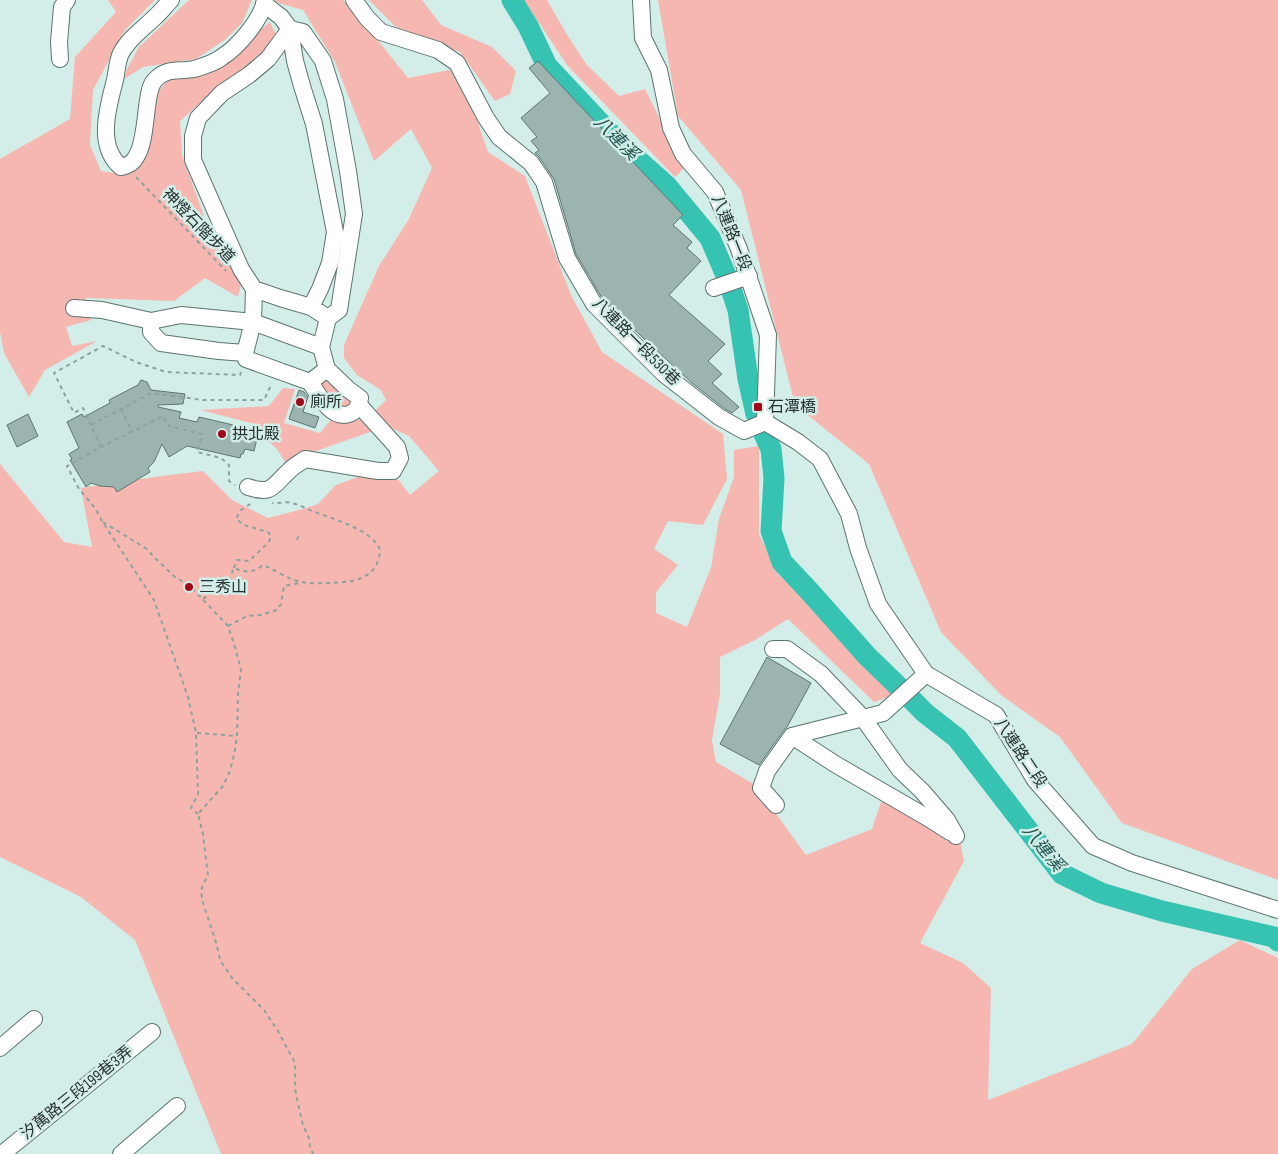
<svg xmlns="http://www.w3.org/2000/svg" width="1278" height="1154" viewBox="0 0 1278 1154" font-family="'Sofia Sans Condensed','Noto Sans TC',sans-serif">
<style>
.green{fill:#f6b7b1}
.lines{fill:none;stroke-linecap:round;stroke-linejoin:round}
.river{stroke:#36c3b2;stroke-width:21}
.building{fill:#9bb4af;stroke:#5e7571}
.minor-casing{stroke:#5c746f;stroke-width:18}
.path{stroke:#8da19d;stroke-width:2;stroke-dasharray:4 4;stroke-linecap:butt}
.minor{stroke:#fff;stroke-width:16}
.poi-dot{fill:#a20618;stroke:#d3ede8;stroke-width:2}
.labels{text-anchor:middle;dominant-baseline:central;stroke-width:5;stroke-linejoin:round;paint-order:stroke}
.street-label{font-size:16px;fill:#26302e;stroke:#d3ede8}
.poi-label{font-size:16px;fill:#26302e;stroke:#d3ede8;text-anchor:start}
.water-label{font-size:18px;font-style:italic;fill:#1c544d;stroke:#d3ede8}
</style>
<rect width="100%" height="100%" fill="#d3ede8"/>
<!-- green -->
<g class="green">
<polygon points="108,0 155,0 125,30 93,90 90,145 101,171 123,174 155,95 169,79 216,68 270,22 278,39 251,65 211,93 180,121 182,155 209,230 241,285 238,297 205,278 174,301 86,298 91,320 66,327 72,346 97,341 45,370 29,397 4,353 0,332 0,159 70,119 75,57 116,12"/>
<polygon points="189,0 252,0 242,23 226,39 196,59 143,67 124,79 127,69 139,47"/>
<polygon points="275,0 343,0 360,18 408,78 455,69 466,88 488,152 525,176 571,295 602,352 723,434 727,479 703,525 668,521 654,549 678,565 656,592 656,613 687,627 711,568 719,519 734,477 734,450 759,446 759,534 778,574 805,600 894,695 874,702 788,619 755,640 720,657 720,694 712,740 716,762 755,785 806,855 872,829 885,790 958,830 964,861 920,943 963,963 991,988 988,1100 1132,1044 1192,969 1240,940 1278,958 1278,1154 221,1154 135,940 81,897 0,857 0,464 64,542 92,547 81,488 162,476 203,471 232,500 268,518 303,509 318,504 336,485 366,474 396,477 410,495 439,471 409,436 387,426 285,462 277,449 263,436 262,426 201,410 269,406 283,388 295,389 284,423 320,433 330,421 355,421 372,414 386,400 381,390 357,375 344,358 344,345 379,266 409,219 432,168 411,129 374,161 335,62 303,10 275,2"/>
<polygon points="369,0 422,0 441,25 492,47 516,71 510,94 495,101 460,52 396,27"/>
<polygon points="524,0 547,0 566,33 586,64 619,96 645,89 684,168 675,177 567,65"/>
<polygon points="658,0 1278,0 1278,880 1122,823 1060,737 1001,695 941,632 869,464 795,405 741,190 678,116"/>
<polygon points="332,370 367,406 335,414 308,389"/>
</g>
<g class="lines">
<!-- river -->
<g class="river">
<polyline points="512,0 528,26 547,66 620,144 666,185 710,238 725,273"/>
<polyline points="732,292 738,310 748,379 756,414"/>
<polyline points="764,434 771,449 774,478 771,531 782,562 811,593 867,656 901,689"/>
<polyline points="912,700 925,713 957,738 1062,874 1101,893 1162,911 1274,937 1278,941"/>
</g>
</g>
<!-- building -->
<g class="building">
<polygon points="538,61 683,215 673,225 692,242 687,248 701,261 669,295 725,344 708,361 722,374 712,383 739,407 732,413 725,409 692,383 643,338 602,298 576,254 554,179 539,157 535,153 539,150 531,141 537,137 521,118 550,93 529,68"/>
<polygon points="141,380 147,382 151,390 185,394 183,404 158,405 158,407 181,412 179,418 197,422 199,417 259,431 254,451 245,449 243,454 241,454 240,458 187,446 169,457 162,444 154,462 148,468 150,472 117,492 114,487 100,486 91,483 86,487 70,460 72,459 69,454 79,448 67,422 82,414 84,417 110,403 109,400 138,385"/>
<polygon points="299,390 304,392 308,397 303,412 319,417 315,428 289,419"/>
<polygon points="28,414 38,436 17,447 7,425"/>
<polygon points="767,657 811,683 787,727 784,730 759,765 720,744"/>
</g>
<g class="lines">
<!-- minor casing -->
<g class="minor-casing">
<g id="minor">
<path d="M 171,0 C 165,6 161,12 155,17 C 143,29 129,38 121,53 C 117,61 117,71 115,80 C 108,107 96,146 121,167 C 127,166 133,163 136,157 C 146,143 145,108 150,90 C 151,86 152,83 155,80 C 167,67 178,72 194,69 C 201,67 216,62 222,57 C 238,47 262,19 265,0"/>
<polyline points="354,0 367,18 381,32 438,50 457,63 486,118 499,137 531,163 544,182 567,258 594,304 664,374 719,417 744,431 765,422"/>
<polyline points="641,0 643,38 659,70 671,128 683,154 715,192 739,249 768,335 765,422"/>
<polyline points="264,4 281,17 290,29 268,59 249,75 222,93 198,118 193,136 193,160 241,269 254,289 280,298 311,307 328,318 339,310 354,214 348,171 335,99 323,61 303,32 290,29 295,61 302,86 314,124 335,232 330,263 320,289 311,307"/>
<polyline points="60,59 59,42 62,7 67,0"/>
<polyline points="714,288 749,276"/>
<polyline points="254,289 253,322 321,347 328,318"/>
<polyline points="74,308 102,310 151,321"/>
<polyline points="245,353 219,351 161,343 151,332 151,321 181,315 253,322 245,353 246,359 310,382 327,369 321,347"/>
<path d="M 310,382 C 318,394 331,420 349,414 C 357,411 359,406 360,398 L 349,390 L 327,369"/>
<polyline points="765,422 798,442 820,459 849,514 858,548 878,604 926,674 996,715 1035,780 1093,846 1132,863 1278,910"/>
<path d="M 248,487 C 273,495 272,486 289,471 C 293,466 300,463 305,459 L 378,471 L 393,471 L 400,458 L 397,447 L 359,405"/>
<polyline points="773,649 787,649 821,674 863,718 900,770 922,791 947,820 956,836"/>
<polyline points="792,736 835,764 928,818 950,832"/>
<polyline points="776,805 761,788 767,771 792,736 883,713 926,674"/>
<polyline points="0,1048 34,1019"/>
<polyline points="2,1154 152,1032"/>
<polyline points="121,1154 177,1106"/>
</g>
</g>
<!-- path -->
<g class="path">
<polyline points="136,177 226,271"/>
<polyline points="121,409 132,431"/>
<polyline points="91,425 151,393 203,400 264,400 272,383"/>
<polyline points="101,447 83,408 74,413 54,373 103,346 136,362 166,372 240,375 241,372"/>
<polyline points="103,522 147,549 154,557 175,577 190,586 228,626 235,647 241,670 238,693 237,736 234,755 230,771 223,786 198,814 203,834 208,876 203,884 201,892 203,903 216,942 220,960 232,978 264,1010 278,1031 295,1063 295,1088 298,1104 303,1125 309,1138 310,1147 313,1154"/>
<polyline points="297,540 299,534"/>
<polyline points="234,568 237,560 249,561 269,542 271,536 268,532 244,525 236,519 240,511 250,504 251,502"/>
<path d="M 203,599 L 218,588 L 225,586 L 228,582 L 234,568 C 246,573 253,573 263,565 C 276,570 288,580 302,582 C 310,584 320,583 329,583 C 347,582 370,582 378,561 C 380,555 381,549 377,544 C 365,528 331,518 312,511 C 305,508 298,504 291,503 C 285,501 278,504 272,503"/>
<polyline points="228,626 247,616 260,615 277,610 281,604 284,586 299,583"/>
<polyline points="197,733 237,736"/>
<polyline points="198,814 191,808 198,794 196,733 188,697 154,600 102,521 95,508 79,489 67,466 101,447 163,416 169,426 202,434 197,452 221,458 229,465 229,481 235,485"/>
</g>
<!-- minor -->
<use href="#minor" class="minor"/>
</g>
<!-- markers -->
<g class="poi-dot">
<circle cx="300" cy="402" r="5"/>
<rect x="753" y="402" width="10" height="10" rx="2.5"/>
<circle cx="222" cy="434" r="5"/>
<circle cx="189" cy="587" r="5"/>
</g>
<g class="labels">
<!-- street labels -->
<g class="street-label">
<text transform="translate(198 226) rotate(46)">神燈石階步道</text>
<text transform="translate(731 233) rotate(68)">八連路一段</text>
<text transform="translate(636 342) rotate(45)">八連路一段530巷</text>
<text transform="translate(1020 753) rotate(56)">八連路二段</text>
<text transform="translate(77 1093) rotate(-39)">汐萬路三段199巷3弄</text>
</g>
<!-- poi labels -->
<g class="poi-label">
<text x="310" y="402">廁所</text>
<text x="768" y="407">石潭橋</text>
<text x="232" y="434">拱北殿</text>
<text x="199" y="587">三秀山</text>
</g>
<!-- water labels -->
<g class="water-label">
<text transform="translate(616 138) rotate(45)">八連溪</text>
<text transform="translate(1043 848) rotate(51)">八連溪</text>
</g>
</g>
</svg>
